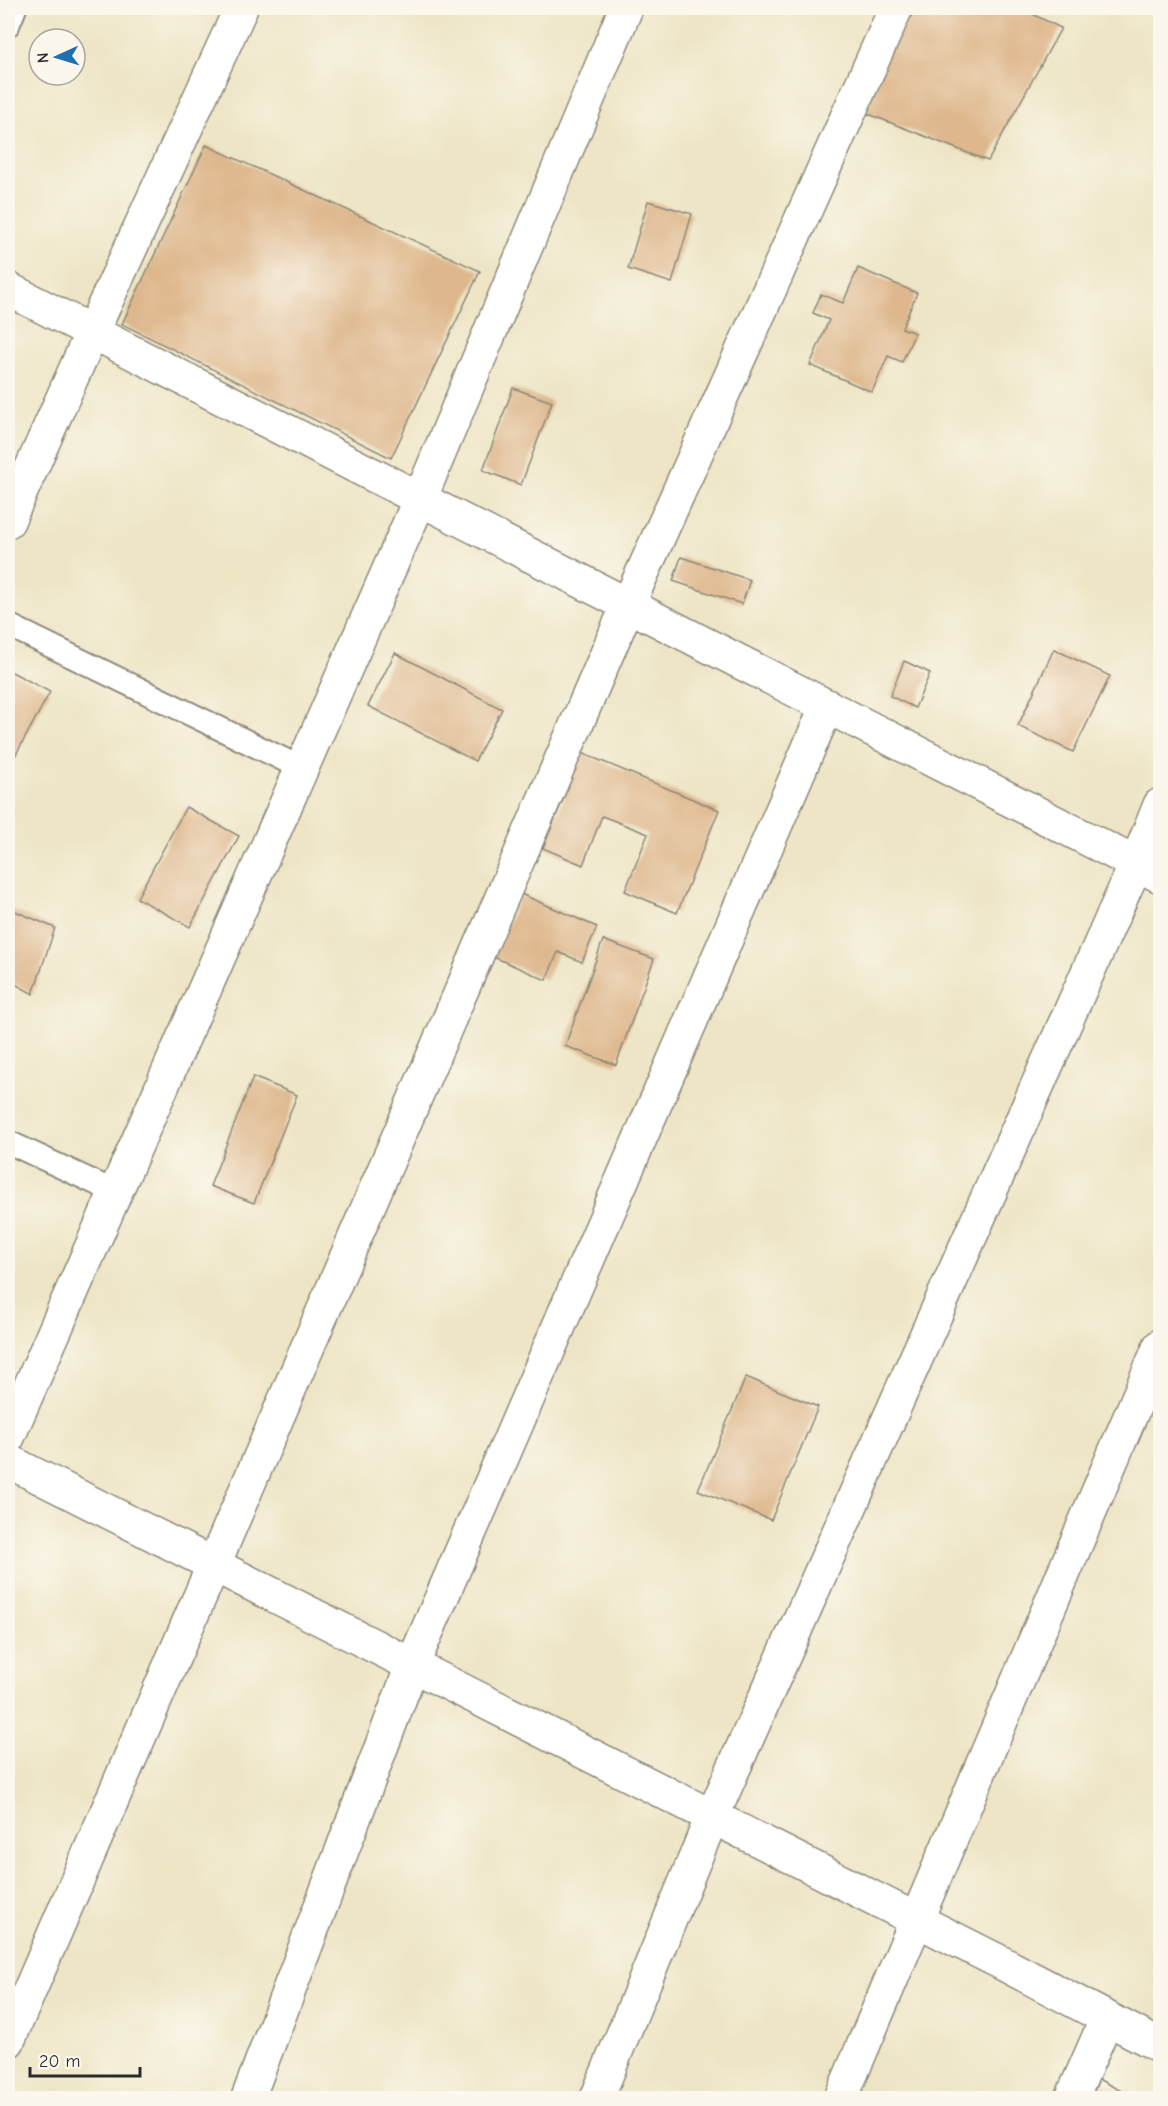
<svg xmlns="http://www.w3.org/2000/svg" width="1168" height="2106" viewBox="0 0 1168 2106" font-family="'Comic Neue',sans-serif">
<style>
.building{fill:#deb78c}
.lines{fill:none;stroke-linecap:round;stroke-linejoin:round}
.service-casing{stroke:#8c8878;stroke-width:26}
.minor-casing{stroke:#8c8878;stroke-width:36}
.tertiary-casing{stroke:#8c8878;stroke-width:36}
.service{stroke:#fff;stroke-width:22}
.minor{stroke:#fff;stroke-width:33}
.tertiary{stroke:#fff;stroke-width:33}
</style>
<rect width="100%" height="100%" fill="#fbf7ec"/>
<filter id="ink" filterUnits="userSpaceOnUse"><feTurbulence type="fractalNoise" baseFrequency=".0167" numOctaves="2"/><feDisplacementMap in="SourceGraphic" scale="12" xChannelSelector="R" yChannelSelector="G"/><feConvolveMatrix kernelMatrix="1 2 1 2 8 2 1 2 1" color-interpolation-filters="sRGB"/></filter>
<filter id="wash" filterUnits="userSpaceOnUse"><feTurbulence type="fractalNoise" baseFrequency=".008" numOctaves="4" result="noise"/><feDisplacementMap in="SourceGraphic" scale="24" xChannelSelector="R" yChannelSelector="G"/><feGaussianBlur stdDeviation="1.35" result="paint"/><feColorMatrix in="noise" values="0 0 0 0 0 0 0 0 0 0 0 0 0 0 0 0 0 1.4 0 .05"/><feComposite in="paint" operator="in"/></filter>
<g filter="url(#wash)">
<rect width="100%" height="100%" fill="#ede5c5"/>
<g id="blocks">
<!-- building -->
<g class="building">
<polygon points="904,8 1020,8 1061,28 988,161 861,111"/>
<polygon points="206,145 480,271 391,458 122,324"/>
<polygon points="648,201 692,214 672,283 628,269"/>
<polygon points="858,268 917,293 902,328 915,333 902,362 888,356 872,392 810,365 829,320 813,313 821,294 843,303"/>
<polygon points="513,388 552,402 521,485 483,470"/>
<polygon points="681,557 750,580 742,604 673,581"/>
<polygon points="1054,649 1110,676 1073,752 1018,726"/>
<polygon points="395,653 502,709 475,761 368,706"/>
<polygon points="904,661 930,673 915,708 890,696"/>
<polygon points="8,670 50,692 8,769"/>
<polygon points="582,753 719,810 677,913 625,891 648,834 602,816 583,865 543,848"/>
<polygon points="186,807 239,836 190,927 137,898"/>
<polygon points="521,894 597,927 582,962 558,952 546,980 494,957"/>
<polygon points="8,908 55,928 33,994 8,980"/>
<polygon points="603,940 654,959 616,1065 565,1046"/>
<polygon points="253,1077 297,1095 254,1203 210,1186"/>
<polygon points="746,1377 818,1407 771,1520 698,1490"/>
<polygon points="1096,2078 1135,2098 1087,2098"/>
</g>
</g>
</g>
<g filter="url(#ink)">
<use href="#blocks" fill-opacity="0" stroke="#8c8878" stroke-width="1.5"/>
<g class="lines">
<!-- service casing -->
<g class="service-casing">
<g id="service">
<polyline points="8,25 15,8"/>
<polyline points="8,625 301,768"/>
<polyline points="8,1142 115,1192"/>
</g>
</g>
<!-- minor casing -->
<g class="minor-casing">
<g id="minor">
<polyline points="8,521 92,332 241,8"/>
<polyline points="8,1437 420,499 626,8"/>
<polyline points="8,1461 998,1961 1160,2046"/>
<polyline points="8,2041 628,605 896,8"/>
<polyline points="248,2098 412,1666 827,706"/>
<polyline points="597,2098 712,1817 1136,864 1160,805"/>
<polyline points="841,2098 1160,1346"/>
<polyline points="1072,2098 1107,2018"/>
</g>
</g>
<!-- tertiary casing -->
<g class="tertiary-casing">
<polyline id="tertiary" points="8,289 1160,876"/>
</g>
<!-- service -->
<use href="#service" class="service"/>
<!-- minor -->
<use href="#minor" class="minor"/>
<!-- tertiary -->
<use href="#tertiary" class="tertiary"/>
</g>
</g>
<!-- margin -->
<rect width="1168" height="2106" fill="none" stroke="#fbf7ec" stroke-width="30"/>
<!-- north arrow -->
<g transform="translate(57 57) rotate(266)"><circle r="28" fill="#fbf7ec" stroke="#a8a59f" stroke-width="1.5"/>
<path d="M0-4.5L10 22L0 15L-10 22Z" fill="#1f6fb2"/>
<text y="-9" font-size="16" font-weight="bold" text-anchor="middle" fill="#2b2b2b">N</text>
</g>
<!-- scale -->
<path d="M30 2067v9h110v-9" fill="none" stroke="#2b2b2b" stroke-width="3"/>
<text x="39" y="2067" font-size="18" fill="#2b2b2b" stroke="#fbf7ec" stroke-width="4.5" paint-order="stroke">20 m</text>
</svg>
